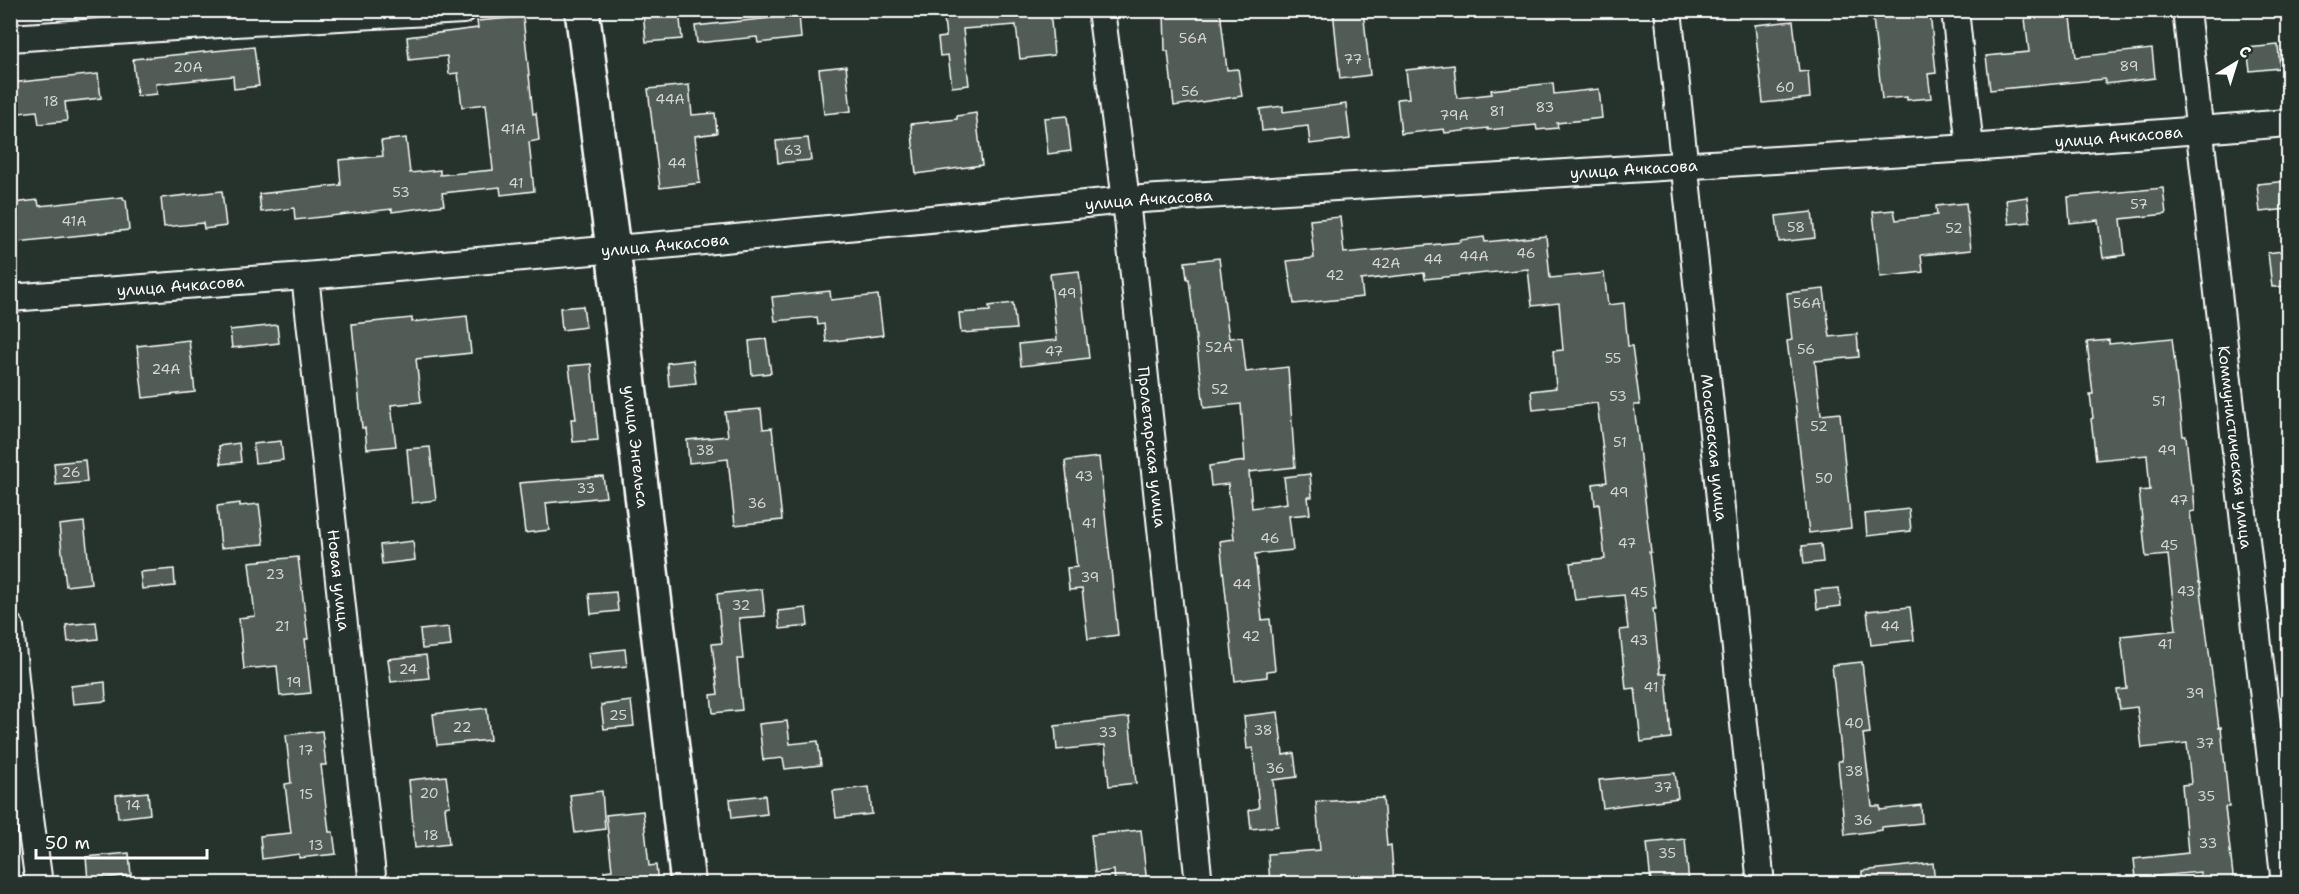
<svg xmlns="http://www.w3.org/2000/svg" width="2299" height="894" viewBox="0 0 2299 894" font-family="'Shantell Sans',sans-serif">
<style>
.building{fill:#515c57;stroke:#fff;stroke-width:1.5}
.lines{fill:none;stroke-linecap:round;stroke-linejoin:round}
.minor-casing{stroke:#fff;stroke-width:30}
.major-casing{stroke:#fff;stroke-width:38}
.minor{stroke:#26332d;stroke-width:26}
.major{stroke:#26332d;stroke-width:33}
.labels{text-anchor:middle;dominant-baseline:central;stroke-width:5;stroke-linejoin:round;paint-order:stroke}
.number-label{font-size:14px;fill:#d4d6d5}
.street-label{font-size:16px;fill:#fff;stroke:#26332d}
</style>
<rect width="100%" height="100%" fill="#26332d"/>
<filter id="ink" filterUnits="userSpaceOnUse"><feTurbulence type="fractalNoise" baseFrequency=".0167" numOctaves="2"/><feDisplacementMap in="SourceGraphic" scale="12" xChannelSelector="R" yChannelSelector="G"/><feConvolveMatrix kernelMatrix="1 2 1 2 8 2 1 2 1" color-interpolation-filters="sRGB"/></filter>
<g filter="url(#ink)">
<!-- building -->
<g class="building">
<polygon points="679,10 682,39 646,42 643,13"/>
<polygon points="943,10 1050,10 1054,55 1020,59 1016,25 963,29 969,85 952,87 948,55 940,56 938,38 946,37"/>
<polygon points="1164,10 1220,10 1227,70 1238,69 1242,96 1174,106 1168,51 1165,51"/>
<polygon points="1333,10 1363,10 1370,75 1340,79"/>
<polygon points="2024,10 2070,10 2076,57 2152,49 2155,78 2105,84 2105,79 1990,90 1986,56 2029,52"/>
<polygon points="1930,12 1936,73 1928,74 1931,98 1907,100 1907,97 1882,99 1873,18"/>
<polygon points="799,15 801,38 758,43 757,37 697,43 695,26"/>
<polygon points="523,17 533,114 536,113 539,140 529,142 534,191 501,195 500,187 442,193 444,205 392,212 392,209 295,220 294,208 261,212 259,194 341,185 339,160 383,156 381,141 406,138 410,173 440,170 440,175 493,170 486,104 462,107 458,73 449,74 447,56 409,60 407,37 478,28 477,21"/>
<polygon points="1793,21 1799,72 1808,71 1810,98 1763,103 1755,25"/>
<polygon points="2278,45 2280,68 2250,71 2247,48"/>
<polygon points="254,47 259,86 234,89 233,76 156,84 157,94 137,96 133,59"/>
<polygon points="1454,65 1457,98 1492,94 1491,90 1553,83 1554,94 1599,89 1602,118 1557,123 1558,128 1537,130 1536,125 1488,130 1488,128 1445,133 1444,129 1401,134 1397,99 1409,98 1406,70"/>
<polygon points="846,66 851,111 824,114 819,69"/>
<polygon points="98,74 101,98 65,102 67,121 39,124 37,111 10,114 10,83"/>
<polygon points="689,85 692,115 715,113 717,133 695,136 700,183 660,188 648,89"/>
<polygon points="1346,104 1350,139 1310,144 1308,126 1262,131 1260,109 1283,106 1283,112"/>
<polygon points="976,113 982,165 916,174 911,124 957,119 957,116"/>
<polygon points="1067,116 1071,151 1048,154 1044,118"/>
<polygon points="808,138 811,160 778,163 776,141"/>
<polygon points="2289,181 2289,209 2260,212 2257,184"/>
<polygon points="2163,188 2166,214 2121,219 2125,255 2103,258 2098,220 2070,223 2068,197"/>
<polygon points="222,191 226,226 204,229 203,223 164,227 161,198"/>
<polygon points="123,197 124,200 126,200 129,230 17,242 13,203 38,200 39,206"/>
<polygon points="2027,197 2030,222 2009,224 2006,200"/>
<polygon points="1966,203 1971,250 1921,255 1923,272 1880,277 1873,212 1894,210 1896,220 1937,215 1936,206"/>
<polygon points="1812,212 1815,238 1779,242 1776,216"/>
<polygon points="1340,217 1344,253 1461,242 1460,240 1484,237 1485,242 1546,236 1550,278 1604,273 1608,305 1624,303 1628,346 1632,346 1640,405 1634,405 1651,552 1649,552 1656,609 1653,609 1660,674 1666,674 1671,738 1641,742 1635,688 1626,689 1620,630 1628,629 1624,595 1575,600 1570,563 1605,559 1599,504 1595,505 1593,484 1607,482 1597,403 1533,410 1531,391 1556,388 1553,351 1563,350 1559,303 1532,306 1528,269 1425,279 1424,273 1361,280 1363,297 1294,304 1287,261 1314,258 1310,220"/>
<polygon points="2289,250 2289,286 2272,287 2268,253"/>
<polygon points="1219,258 1229,338 1242,337 1246,372 1288,367 1295,467 1249,472 1252,508 1287,503 1284,477 1310,474 1312,497 1308,497 1310,514 1289,516 1293,550 1255,554 1262,620 1270,619 1275,670 1267,671 1267,677 1235,681 1220,541 1234,539 1228,484 1211,486 1209,466 1245,461 1241,404 1204,408 1189,279 1187,279 1185,262"/>
<polygon points="1079,271 1089,358 1021,366 1019,344 1057,340 1050,274"/>
<polygon points="1824,289 1830,337 1857,334 1859,357 1815,361 1821,415 1840,413 1851,528 1809,533 1796,417 1797,417 1787,341 1792,340 1787,293"/>
<polygon points="830,291 831,300 878,295 883,335 826,342 824,324 818,325 817,317 775,321 772,297"/>
<polygon points="1013,303 1016,329 961,333 959,313 990,311 989,306"/>
<polygon points="583,306 586,327 562,330 560,308"/>
<polygon points="467,316 471,353 416,359 421,402 391,405 396,446 367,449 365,428 362,428 352,324 412,318 412,322"/>
<polygon points="277,325 279,343 232,348 230,330"/>
<polygon points="2172,338 2183,436 2186,436 2191,485 2193,485 2195,511 2190,512 2199,583 2200,583 2219,728 2221,727 2229,807 2225,807 2234,884 2201,884 2200,872 2136,878 2134,859 2188,853 2182,785 2191,784 2187,743 2142,748 2137,707 2120,709 2117,690 2127,689 2121,636 2176,630 2168,555 2146,557 2139,491 2150,490 2147,455 2096,460 2091,419 2093,418 2090,394 2093,394 2087,342 2109,340 2109,344"/>
<polygon points="766,339 771,373 752,375 749,341"/>
<polygon points="189,340 195,392 143,398 137,346"/>
<polygon points="693,360 696,383 669,386 667,363"/>
<polygon points="591,364 598,440 573,442 571,419 576,419 569,366"/>
<polygon points="761,409 763,429 772,428 782,520 735,525 728,459 689,463 687,440 728,436 725,412"/>
<polygon points="281,441 283,460 255,463 253,444"/>
<polygon points="239,443 241,462 221,464 219,446"/>
<polygon points="430,447 436,500 412,503 407,449"/>
<polygon points="1099,457 1118,635 1088,639 1082,589 1069,590 1067,568 1077,567 1065,461"/>
<polygon points="85,460 87,482 56,485 54,463"/>
<polygon points="603,476 606,497 546,503 549,530 525,533 519,483"/>
<polygon points="240,503 240,506 259,504 264,544 221,548 217,506"/>
<polygon points="1909,509 1911,531 1867,536 1865,514"/>
<polygon points="84,522 91,583 66,586 59,525"/>
<polygon points="413,541 415,560 382,564 380,545"/>
<polygon points="1821,544 1823,562 1804,564 1802,546"/>
<polygon points="298,557 308,639 305,639 311,693 280,696 277,666 244,669 239,618 255,616 249,562"/>
<polygon points="174,569 175,586 142,589 140,572"/>
<polygon points="1839,588 1841,606 1817,609 1815,590"/>
<polygon points="762,589 765,616 739,618 743,659 737,659 742,710 713,713 711,695 718,694 712,644 722,643 717,594"/>
<polygon points="616,592 618,611 591,614 589,594"/>
<polygon points="1910,607 1914,640 1871,645 1867,611"/>
<polygon points="806,608 808,626 780,629 778,611"/>
<polygon points="96,622 98,639 68,642 66,625"/>
<polygon points="449,627 451,646 422,649 420,630"/>
<polygon points="625,649 627,666 590,670 588,653"/>
<polygon points="426,655 429,678 391,682 388,659"/>
<polygon points="1862,662 1870,733 1863,734 1872,806 1880,806 1880,810 1921,805 1922,823 1882,827 1882,830 1845,835 1838,761 1842,761 1832,665"/>
<polygon points="105,682 106,701 73,704 71,686"/>
<polygon points="631,701 634,726 604,729 601,705"/>
<polygon points="487,708 490,740 437,745 433,714"/>
<polygon points="1278,712 1283,755 1294,753 1297,777 1273,780 1278,826 1251,829 1249,810 1259,808 1253,748 1247,749 1244,716"/>
<polygon points="1129,717 1136,783 1109,786 1105,745 1057,750 1055,726"/>
<polygon points="787,721 790,744 818,741 821,765 785,769 783,758 763,760 759,724"/>
<polygon points="322,731 326,765 321,765 329,832 333,832 336,854 299,858 299,854 262,859 260,836 291,833 285,784 291,783 286,735"/>
<polygon points="1675,773 1678,798 1603,808 1599,780"/>
<polygon points="446,776 450,806 445,807 449,844 415,848 409,780"/>
<polygon points="869,787 872,814 836,818 833,791"/>
<polygon points="602,791 605,829 575,833 570,795"/>
<polygon points="148,792 150,814 118,818 116,795"/>
<polygon points="765,795 767,814 732,818 730,799"/>
<polygon points="1383,798 1387,846 1391,845 1394,882 1270,884 1268,854 1320,850 1316,802"/>
<polygon points="643,811 649,866 656,865 658,884 604,884 604,871 612,870 606,815"/>
<polygon points="1141,830 1147,884 1115,884 1114,870 1095,873 1091,835"/>
<polygon points="1685,839 1689,884 1651,884 1647,843"/>
<polygon points="129,853 131,875 88,880 86,857"/>
<polygon points="1933,863 1935,884 1862,884 1862,871"/>
</g>
<g class="lines">
<!-- minor casing -->
<g class="minor-casing">
<g id="minor">
<path id="s1" d="M 1101,10 L 1126,200 L 1199,884"/>
<path id="s2" d="M 1668,10 L 1761,884"/>
<polyline points="1955,10 1970,148"/>
<path id="s3" d="M 2186,10 L 2285,884"/>
<polyline points="10,38 235,23 463,10"/>
<path id="s4" d="M 305,276 L 373,884"/>
<path id="s5" d="M 10,298 L 305,276 L 673,244 L 1126,200 L 1970,148 L 2288,123"/>
<polyline points="10,627 25,781 39,884"/>
</g>
</g>
<!-- major casing -->
<g class="major-casing">
<g id="major">
<path id="s6" d="M 582,10 L 613,249 L 688,884"/>
</g>
</g>
<!-- minor -->
<use href="#minor" class="minor"/>
<!-- major -->
<use href="#major" class="major"/>
</g>
</g>
<g class="labels">
<!-- number labels -->
<g class="number-label">
<text x="1193" y="38">56А</text>
<text x="1353" y="59">77</text>
<text x="2129" y="66">89</text>
<text x="188" y="67">20А</text>
<text x="1785" y="87">60</text>
<text x="1190" y="91">56</text>
<text x="670" y="99">44А</text>
<text x="51" y="101">18</text>
<text x="1545" y="107">83</text>
<text x="1497" y="111">81</text>
<text x="1454" y="115">79А</text>
<text x="513" y="129">41А</text>
<text x="793" y="150">63</text>
<text x="677" y="163">44</text>
<text x="516" y="183">41</text>
<text x="401" y="192">53</text>
<text x="2139" y="204">57</text>
<text x="74" y="221">41А</text>
<text x="1796" y="227">58</text>
<text x="1954" y="228">52</text>
<text x="1526" y="253">46</text>
<text x="1474" y="256">44А</text>
<text x="1433" y="259">44</text>
<text x="1386" y="263">42А</text>
<text x="1335" y="275">42</text>
<text x="1067" y="293">49</text>
<text x="1807" y="303">56А</text>
<text x="1219" y="347">52А</text>
<text x="1806" y="349">56</text>
<text x="1054" y="351">47</text>
<text x="1613" y="358">55</text>
<text x="166" y="369">24А</text>
<text x="1220" y="389">52</text>
<text x="1618" y="396">53</text>
<text x="2159" y="401">51</text>
<text x="1819" y="426">52</text>
<text x="1620" y="442">51</text>
<text x="705" y="450">38</text>
<text x="2167" y="450">49</text>
<text x="71" y="472">26</text>
<text x="1084" y="476">43</text>
<text x="1824" y="478">50</text>
<text x="586" y="488">33</text>
<text x="1619" y="492">49</text>
<text x="2179" y="500">47</text>
<text x="757" y="503">36</text>
<text x="1089" y="523">41</text>
<text x="1270" y="538">46</text>
<text x="1627" y="543">47</text>
<text x="2169" y="545">45</text>
<text x="275" y="574">23</text>
<text x="1090" y="577">39</text>
<text x="1242" y="584">44</text>
<text x="2186" y="591">43</text>
<text x="1639" y="592">45</text>
<text x="741" y="605">32</text>
<text x="282" y="626">21</text>
<text x="1890" y="626">44</text>
<text x="1251" y="636">42</text>
<text x="1639" y="640">43</text>
<text x="2165" y="644">41</text>
<text x="408" y="669">24</text>
<text x="294" y="682">19</text>
<text x="1651" y="687">41</text>
<text x="2195" y="693">39</text>
<text x="618" y="715">25</text>
<text x="1854" y="723">40</text>
<text x="462" y="727">22</text>
<text x="1263" y="730">38</text>
<text x="1108" y="732">33</text>
<text x="2205" y="743">37</text>
<text x="306" y="750">17</text>
<text x="1275" y="768">36</text>
<text x="1854" y="771">38</text>
<text x="1663" y="787">37</text>
<text x="429" y="793">20</text>
<text x="306" y="794">15</text>
<text x="2206" y="796">35</text>
<text x="133" y="805">14</text>
<text x="1863" y="820">36</text>
<text x="431" y="835">18</text>
<text x="2208" y="843">33</text>
<text x="316" y="845">13</text>
<text x="1667" y="853">35</text>
</g>
<!-- street labels -->
<g class="street-label">
<text stroke="none"><textPath href="#s5" startOffset="2115">улица Ачкасова</textPath></text>
<text stroke="none"><textPath href="#s5" startOffset="1629">улица Ачкасова</textPath></text>
<text stroke="none"><textPath href="#s5" startOffset="1143">улица Ачкасова</textPath></text>
<text stroke="none"><textPath href="#s5" startOffset="657">улица Ачкасова</textPath></text>
<text stroke="none"><textPath href="#s5" startOffset="171">улица Ачкасова</textPath></text>
<text stroke="none"><textPath href="#s6" startOffset="440">улица Энгельса</textPath></text>
<text stroke="none"><textPath href="#s1" startOffset="440">Пролетарская улица</textPath></text>
<text stroke="none"><textPath href="#s2" startOffset="440">Московская улица</textPath></text>
<text stroke="none"><textPath href="#s3" startOffset="440">Коммунистическая улица</textPath></text>
<text stroke="none"><textPath href="#s4" startOffset="306">Новая улица</textPath></text>
</g>
</g>
<!-- margin -->
<rect width="2299" height="894" fill="none" stroke="#26332d" stroke-width="36"/>
<rect x="18" y="18" width="2263" height="858" fill="none" stroke="#fff" stroke-width="2" filter="url(#ink)"/>
<!-- north arrow -->
<g transform="translate(2236 63) rotate(38)" stroke="#26332d" stroke-width="4.5" paint-order="stroke">
<path d="M0-4.5L10 22L0 15L-10 22Z" fill="#ffffff"/>
<text y="-9" font-size="16" font-weight="bold" text-anchor="middle" fill="#ffffff">С</text>
</g>
<!-- scale -->
<path d="M36 849v9h171v-9" fill="none" stroke="#ffffff" stroke-width="3"/>
<text x="45" y="849" font-size="18" fill="#ffffff" stroke="#26332d" stroke-width="4.5" paint-order="stroke">50 m</text>
</svg>
